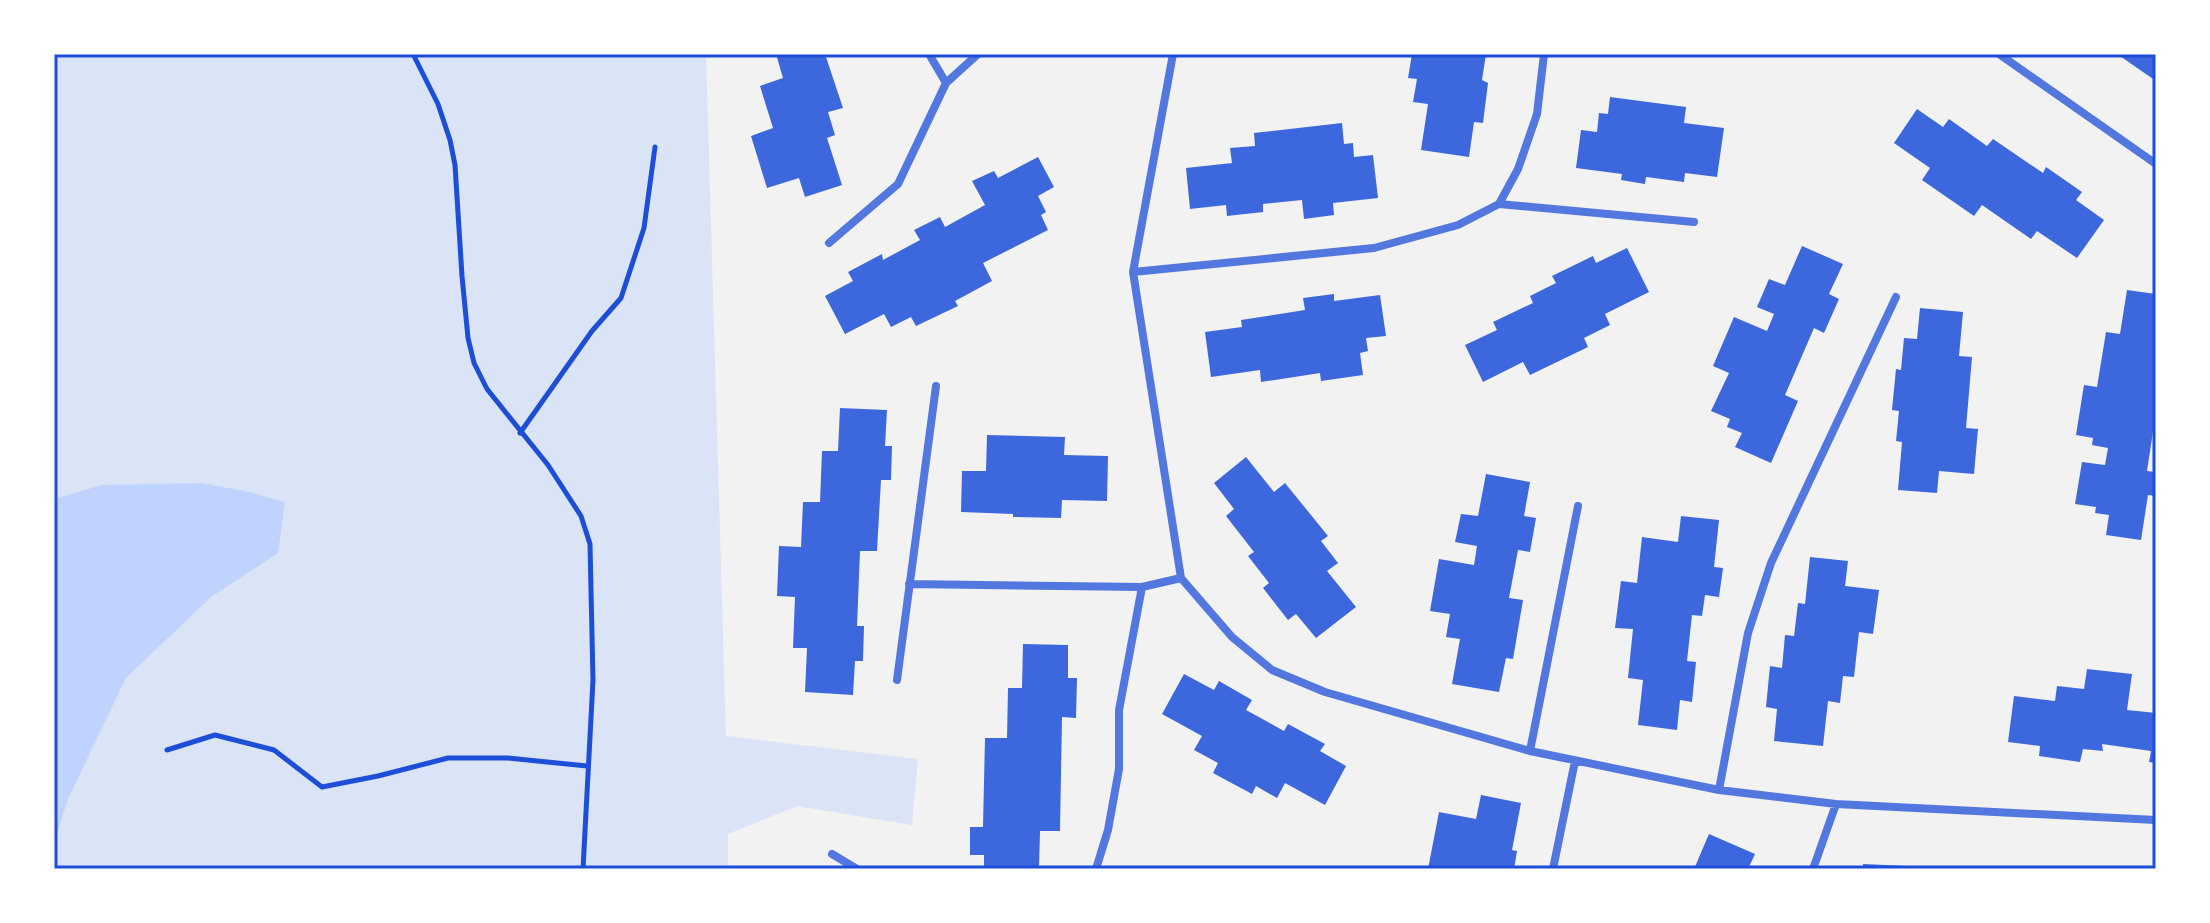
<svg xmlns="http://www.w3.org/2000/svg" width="2210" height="923" font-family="'Nunito Sans',sans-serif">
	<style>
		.green { fill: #dbe4f7 }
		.water { fill: #bfd3fe }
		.building { fill: #3d67dc }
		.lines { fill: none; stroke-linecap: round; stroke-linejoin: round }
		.path { stroke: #1d4ed8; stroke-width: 5 }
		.minor { stroke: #5277de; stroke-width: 8 }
		.neatline { fill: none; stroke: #1d4ed8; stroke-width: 3 }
	</style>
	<rect width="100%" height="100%" fill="#f2f2f2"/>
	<path class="green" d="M54,54H706L726,736L918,759L912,825L797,806L728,834V869H54Z"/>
	<path class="water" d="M201,483L245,491L285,502L278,553L211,597L126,678L68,799L54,843V499L102,485Z"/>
	<path class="building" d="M776,54H825L843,108L828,112L835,135L827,138L842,185L805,197L799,178L767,188L751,136L773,128L760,86L783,78Z
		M1412,54H1486L1482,80L1488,83L1483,123L1474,122L1469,157L1421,150L1428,104L1413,102L1417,79L1408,78Z
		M2117,54H2156V81Z
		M1610,97L1686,107L1684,123L1724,128L1717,177L1685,173L1684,182L1646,177L1645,184L1621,180L1622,174L1576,168L1581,130L1597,132L1599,113L1608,114Z
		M1917,109L1943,127L1949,119L1987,146L1993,139L2043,173L2046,167L2082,192L2076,200L2104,220L2077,258L2037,231L2031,239L1982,205L1974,216L1922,180L1930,168L1894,143Z
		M1342,123L1344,144L1353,143L1354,157L1373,155L1378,198L1333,203L1334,215L1304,219L1302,200L1263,204V212L1227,216L1226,205L1190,209L1186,168L1232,163L1230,148L1255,146L1254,133Z
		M1038,157L1054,187L1038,196L1046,212L1041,215L1048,230L983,263L992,281L955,301L958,306L916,326L911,317L891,327L884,314L845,334L825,296L853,281L848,272L882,254L883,260L920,240L914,230L940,217L945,227L985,205L972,181L994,171L998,178Z
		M1802,246L1843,264L1829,294L1839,299L1824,333L1814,328L1785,395L1798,401L1771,463L1735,447L1742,433L1727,427L1730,419L1711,411L1729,373L1713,366L1734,317L1767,331L1774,314L1757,307L1769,279L1785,285Z
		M1627,248L1649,292L1605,314L1610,325L1584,338L1588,347L1530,375L1523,362L1483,382L1465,345L1497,330L1493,322L1533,303L1530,296L1556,283L1552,276L1593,256L1596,263Z
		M2127,290L2156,294V425H2154L2147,471L2156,472V496L2148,495L2141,540L2106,535L2109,515L2095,513L2096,507L2075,504L2082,462L2105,465L2108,448L2092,445L2093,438L2076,435L2084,385L2097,387L2106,332L2120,334Z
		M1334,294V301L1380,295L1386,336L1366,338L1368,351L1360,353L1363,375L1321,381L1320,373L1261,382L1260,370L1211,377L1205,332L1242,327L1241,320L1305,310L1303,298Z
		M1920,308L1963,312L1959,356L1972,357L1966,428L1978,429L1974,474L1939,471L1937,493L1898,490L1902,442L1896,441L1899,411L1892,410L1896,369L1901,370L1904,338L1917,339Z
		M840,408L887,410L885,446H892L891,480H881L877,551H860L857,626H864L863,661H855L853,695L805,692L807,648H793L795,597L777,596L779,546L801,547L803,502H820L822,451H838Z
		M987,435L1065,437L1064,455L1108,456L1107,501L1062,500L1061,518L1013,517V514L961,512L962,471H986Z
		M1246,457L1274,492L1285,483L1328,536L1321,541L1338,563L1327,571L1356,607L1316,638L1296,614L1288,620L1263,588L1269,583L1248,556L1254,552L1226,516L1234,509L1214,483Z
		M1486,474L1530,482L1524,516L1536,518L1530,552L1518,550L1509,598L1523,600L1513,659L1506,658L1499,692L1452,684L1460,639L1446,637L1450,614L1430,611L1439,559L1474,565L1477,546L1455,542L1461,514L1478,516Z
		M1681,516L1719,520L1714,567L1723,568L1719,597L1705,595L1702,616L1692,615L1687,661L1696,662L1692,702L1680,700L1677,730L1638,725L1643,680L1628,678L1633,629L1615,628L1621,581L1637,583L1642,537L1678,542Z
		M1810,557L1848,561L1845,586L1879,590L1873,634L1859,632L1854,677L1843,676L1840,703L1828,701L1823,746L1774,741L1777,709L1766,707L1770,666L1782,668L1785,635L1794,636L1798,603L1805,604Z
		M1023,644L1068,645V678H1077L1076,718L1062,717L1060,831H1040L1039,869H984V855H970V827H983L985,738H1007L1008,688H1022Z
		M2087,669L2132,674L2127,710L2156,713V763L2149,762L2151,751L2102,744L2103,751L2083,749L2080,762L2039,756L2040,746L2008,742L2014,696L2055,701L2057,686L2084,689Z
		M1184,674L1214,690L1219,681L1252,700L1246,710L1284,731L1288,724L1325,744L1320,751L1346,766L1325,805L1285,783L1277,798L1256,786L1252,794L1213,773L1218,763L1194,750L1202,736L1162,714Z
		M1481,795L1521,803L1512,850L1517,851L1514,869H1428L1439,812L1476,819Z
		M1709,834L1755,854L1748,869H1694Z
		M1863,864L1908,866V869H1863Z"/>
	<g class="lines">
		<path class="path" d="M413,54L438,104L450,140L455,165L462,276L468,338L474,363L487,389L548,465L581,516L590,544L593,680L583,869
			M520,433L592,331L621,298L644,228L655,147
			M167,750L215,735L274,750L322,787L378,776L448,758H507L587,766"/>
		<path class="minor" d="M929,54L946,83
			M1173,54L1133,272L1181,578L1232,637L1272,670L1325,692L1530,751L1719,790L1836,804L2156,820
			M1999,54L2156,164
			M1499,204L1694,222
			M829,243L898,184L946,83L978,54
			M1133,272L1374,248L1458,225L1499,204L1518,169L1537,114L1544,54
			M909,584L1142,587L1181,578
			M897,680L936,386
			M1530,751L1578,506
			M1719,790L1748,633L1771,563L1896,297
			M832,854L857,869
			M1096,869L1108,830L1119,769V710L1142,587
			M1553,869L1575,761
			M1813,869L1836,804"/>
	</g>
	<rect width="2210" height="923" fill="none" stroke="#ffffff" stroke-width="112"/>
	<rect x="56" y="56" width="2098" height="811" class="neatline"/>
</svg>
